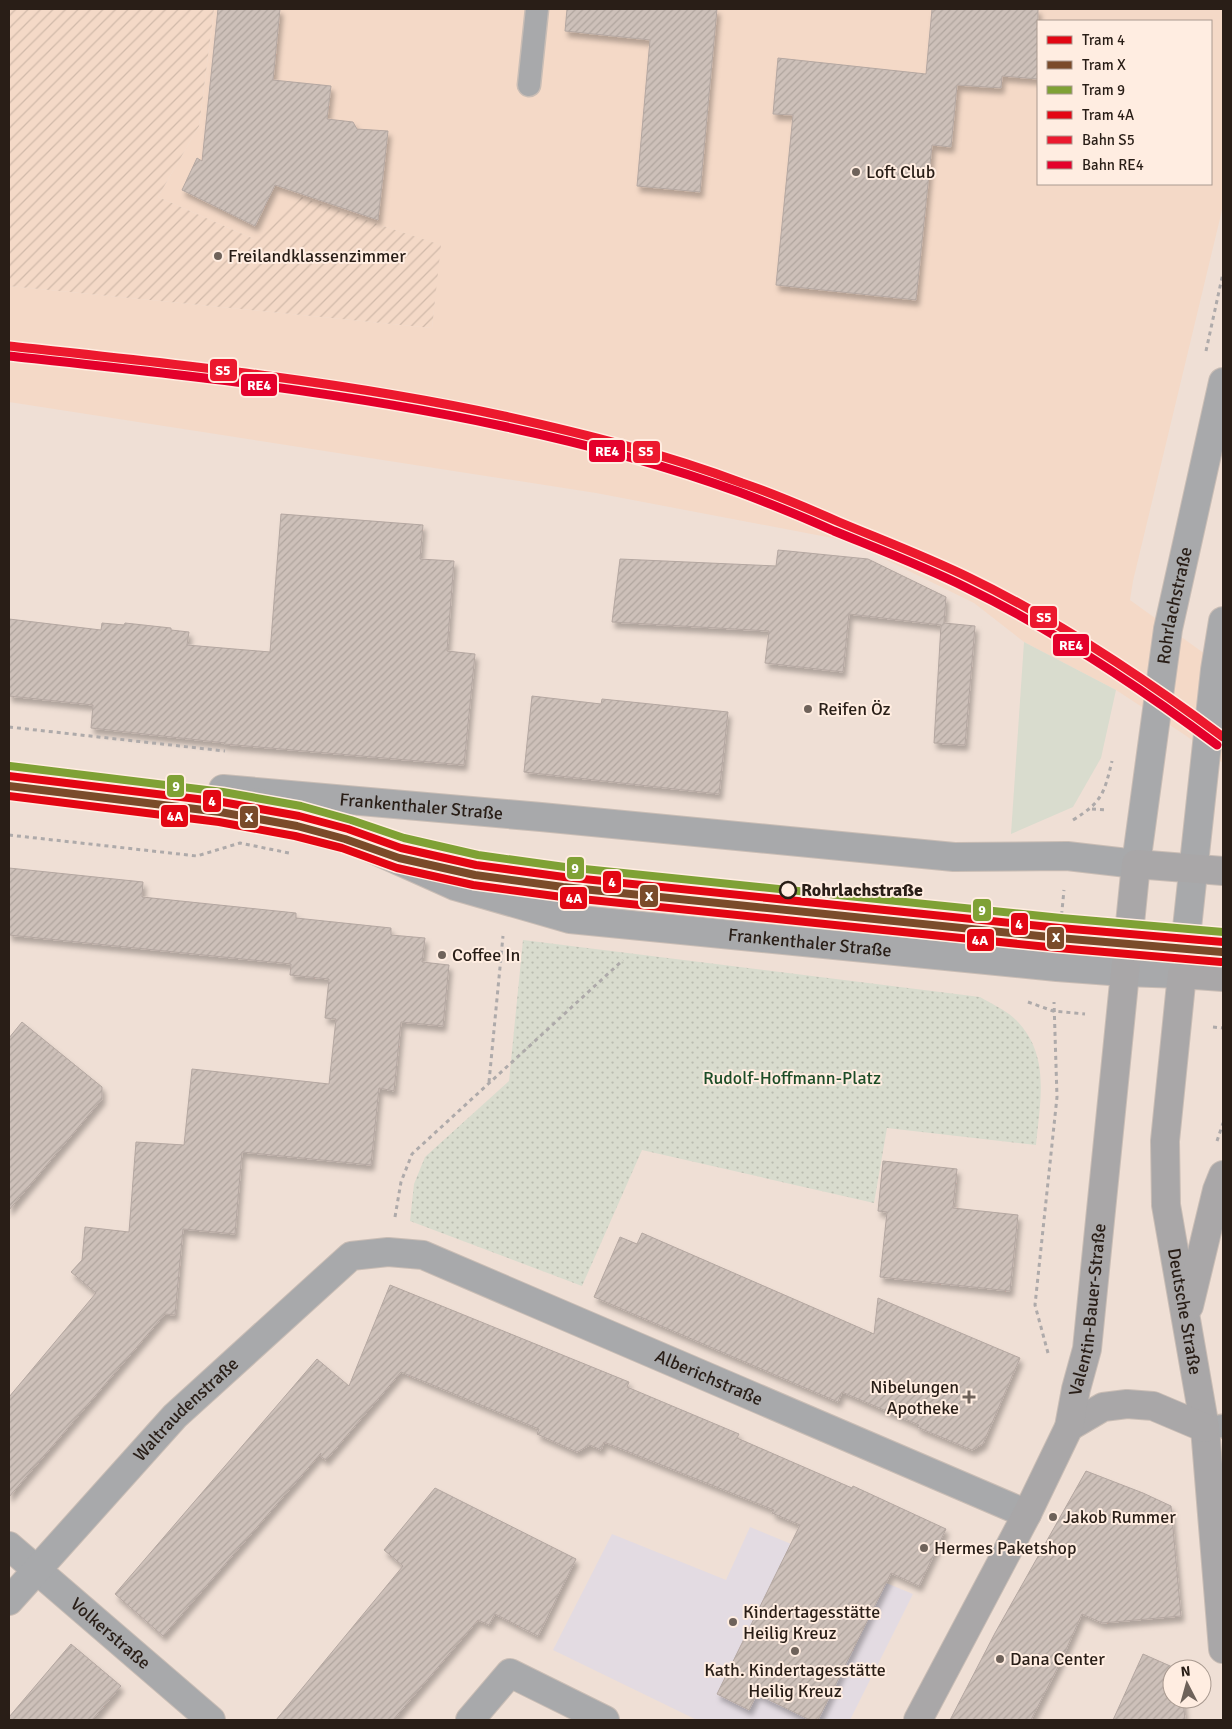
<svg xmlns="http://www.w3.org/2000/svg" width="1232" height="1729" font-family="Signika,sans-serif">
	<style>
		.built { fill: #f4d9c7; fill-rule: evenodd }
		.industrial { fill: url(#industrial-furrows) }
		.education { fill: #e3dbe2 }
		.grass { fill: #d9dcce }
		.park { fill: url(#park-dots) }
		.building { fill: url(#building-hatch); stroke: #b4a7a1; filter: url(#shadow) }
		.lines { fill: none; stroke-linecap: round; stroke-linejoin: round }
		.service-casing { stroke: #c9bdb5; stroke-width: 25 }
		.minor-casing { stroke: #c9bdb5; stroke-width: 30 }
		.tertiary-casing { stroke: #c9bdb5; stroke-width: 30 }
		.secondary-casing { stroke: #c9bdb5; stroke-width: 30 }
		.path { stroke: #aeaaaa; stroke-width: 3; stroke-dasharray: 4 4; stroke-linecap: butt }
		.service { stroke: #a8a9ab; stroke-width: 22 }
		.minor { stroke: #a8a9ab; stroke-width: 28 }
		.tertiary { stroke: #a8a9ab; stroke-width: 28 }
		.secondary { stroke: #a9a7a8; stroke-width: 28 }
		.rail-1-casing { stroke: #ffede1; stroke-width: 12 }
		.rail-2-casing { stroke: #ffede1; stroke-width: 12 }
		.rail-1 { stroke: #ec192e; stroke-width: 9 }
		.rail-2 { stroke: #e4002b; stroke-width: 9 }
		.tram-1-casing { stroke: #ffede1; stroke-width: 11 }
		.tram-2-casing { stroke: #ffede1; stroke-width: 11 }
		.tram-3-casing { stroke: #ffede1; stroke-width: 11 }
		.tram-4-casing { stroke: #ffede1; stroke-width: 11 }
		.tram-1 { stroke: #e30613; stroke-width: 8 }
		.tram-2 { stroke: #7a4b2a; stroke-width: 8 }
		.tram-3 { stroke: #7fa135; stroke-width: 8 }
		.tram-4 { stroke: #e30613; stroke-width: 8 }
		.poi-dot { fill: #6e625a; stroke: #ffede1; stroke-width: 2 }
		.stop-dot { fill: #ffede1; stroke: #291e17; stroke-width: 2.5 }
		.labels { text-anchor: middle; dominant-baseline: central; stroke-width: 4; stroke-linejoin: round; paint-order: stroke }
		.poi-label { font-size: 18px; fill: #291e17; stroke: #ffede1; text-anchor: start }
		.street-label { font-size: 18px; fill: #291e17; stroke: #ffede1 }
		.stop-label { font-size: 18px; font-weight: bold; fill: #291e17; stroke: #ffede1; text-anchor: start }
		.park-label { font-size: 18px; fill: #1c4c26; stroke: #ffede1 }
		.line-badge { stroke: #ffede1; stroke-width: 2 }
		.badge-label { font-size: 14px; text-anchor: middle; font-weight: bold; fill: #fff }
	</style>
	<defs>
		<pattern id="industrial-furrows" width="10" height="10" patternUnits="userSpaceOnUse" patternTransform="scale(1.25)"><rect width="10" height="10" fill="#f4d9c7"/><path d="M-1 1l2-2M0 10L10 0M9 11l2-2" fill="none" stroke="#d1baaa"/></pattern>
		<pattern id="park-dots" width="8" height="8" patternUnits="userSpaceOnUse" patternTransform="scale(1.25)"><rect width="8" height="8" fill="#d9dcce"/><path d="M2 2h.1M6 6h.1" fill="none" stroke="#babcb0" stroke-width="1.8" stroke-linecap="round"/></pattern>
		<pattern id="building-hatch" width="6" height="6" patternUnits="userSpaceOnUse" patternTransform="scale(1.25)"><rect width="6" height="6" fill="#cdc0b9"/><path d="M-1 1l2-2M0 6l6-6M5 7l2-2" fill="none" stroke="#b0a59e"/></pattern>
		<filter id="shadow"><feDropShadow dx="3" dy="5.5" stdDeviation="2.5" flood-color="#0004"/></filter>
	</defs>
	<rect width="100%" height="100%" fill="#efdfd5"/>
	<path class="built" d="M214,9H1223V206L1133,581L1130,600L1223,667V763L1185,735L1116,690L1024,642L974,603L848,541L596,493L9,402V286L432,328L440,245L383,226L254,239L158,197L199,126ZM1038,21H1211V184H1038Z"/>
	<path class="industrial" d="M9,9H214L199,126L158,197L254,239L296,195L383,226L441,245L432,328L9,286Z"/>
	<path class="education" d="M750,1527L913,1594L850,1720H697L553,1650L612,1534L726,1580Z"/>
	<path class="grass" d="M1024,642L1116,690L1101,758L1073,807L1011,834Z"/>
	<path class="park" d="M523,940L980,997C992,1004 1006,1010 1016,1020C1051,1055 1040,1101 1036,1145L887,1128L874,1203L642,1150L582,1286L410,1221L414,1184L425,1157L509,1081Z"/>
	<path class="building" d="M218,9H280L273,80L331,86L327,119L353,122L357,129L388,131L378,220L275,185L255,226L182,190L197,158L202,161Z
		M567,9H717L700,192L637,186L650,40L565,31Z
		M932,9H1038V79L1002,76L1001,88L957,85L951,147L932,145L916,300L776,285L793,115L773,114L778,58L926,74Z
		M281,514L423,525L420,559L454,561L447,651L475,654L464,765L224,744L225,743L91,728L93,705L9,696V619L101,630L102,623L124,625L125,623L171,628V630L189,632L187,645L270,652Z
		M778,550L868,559L946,597L944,623L975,626L965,745L934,743L941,625L849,614L843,672L765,663L769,631L612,622L620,559L776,566Z
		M532,696L601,704L602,699L728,712L719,794L524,772Z
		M9,868L143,882L142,897L296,913V918L391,928V935L425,938L422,962L449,965L443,1026L401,1022L394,1091L379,1088L371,1165L242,1152L235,1234L183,1229L175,1315L165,1314L9,1497V1397L96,1293L71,1272L82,1260L85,1227L129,1232L136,1142L184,1145L192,1069L329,1084L336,1019L325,1018L329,979L290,975L291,964L9,935Z
		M22,1022L102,1087V1099L9,1210V1038Z
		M883,1161L957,1169L953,1208L1018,1215L1010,1291L880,1277L887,1212L878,1211Z
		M642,1233L874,1334L878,1298L1020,1358L983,1444L972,1450L917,1427L919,1425L842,1392L838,1402L594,1297L620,1237L637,1244Z
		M390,1285L629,1382L627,1387L739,1434L737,1438L852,1488L853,1486L946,1529L919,1586L891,1573L818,1720H810L757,1694L749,1710L717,1694L800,1525L772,1513L774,1510L604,1442L601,1450L590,1445L577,1452L537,1434L539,1429L401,1372L326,1460L320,1456L321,1453L163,1636L115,1594L317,1359L349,1386Z
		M1086,1471L1143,1493L1171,1506L1181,1616L1102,1623L1082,1614L1061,1661L1031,1720H950L995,1633Z
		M435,1488L576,1559L538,1636L495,1614L489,1625L478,1620L393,1720H276L403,1566L384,1550Z
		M71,1644L121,1686L92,1720H9V1717Z
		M1143,1654L1177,1669H1172V1699H1183L1185,1720H1113Z"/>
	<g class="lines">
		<defs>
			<path id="service" d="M529,85L537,9
				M1205,1428L1223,1426"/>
			<g id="minor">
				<path id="s1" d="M9,1546L211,1720"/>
				<path id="s2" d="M9,1601L175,1416L351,1256L388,1252L423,1255L1027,1514"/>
				<path d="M470,1720L510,1673L605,1720"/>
			</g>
			<g id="tertiary">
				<path id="s3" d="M223,789L541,817L954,857L1067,856L1136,864L1168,629L1223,382"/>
				<path id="s4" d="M258,802L299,816L455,886L570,919L1057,967L1124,972L1182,974L1215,670L1223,621"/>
			</g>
			<g id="secondary">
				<path id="s5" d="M1223,977L1182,974L1165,1141L1166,1205L1205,1428L1223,1649"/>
				<path d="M1189,1306L1217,1190L1223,1175"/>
				<path d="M1069,1427L1103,1407L1127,1404L1153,1406L1205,1428"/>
				<path id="s6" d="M918,1720L1027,1514L1069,1427L1076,1389L1087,1349L1136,864L1223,871"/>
			</g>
		</defs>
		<use href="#service" class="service-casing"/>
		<use href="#minor" class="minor-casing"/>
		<use href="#tertiary" class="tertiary-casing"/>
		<use href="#secondary" class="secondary-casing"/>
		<path class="path" d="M1206,351L1223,273
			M9,727L225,751
			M1092,809L1108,810
			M1073,820C1102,802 1104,794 1112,761
			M9,835L197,856L240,843L289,853
			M1060,931L1064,890
			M1028,1002L1053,1011L1085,1014
			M1213,1027L1223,1028
			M489,1082L503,936
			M1217,1141L1223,1123
			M395,1217L401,1182L412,1154L623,960
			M1048,1353L1035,1305L1057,1097L1054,1002"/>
		<use href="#service" class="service"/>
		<use href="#minor" class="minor"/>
		<use href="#tertiary" class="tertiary"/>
		<use href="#secondary" class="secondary"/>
		<defs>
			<path id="rail-1" d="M9,346C175,364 341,381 504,416C585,434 665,454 742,483C775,494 807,508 839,522C882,540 927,557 970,578C1059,621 1144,678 1223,737"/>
			<path id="rail-2" d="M9,356C174,374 339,391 502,426C582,443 662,464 739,492C771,504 803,517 834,531C878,549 923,566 965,587C1054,630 1138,686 1217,745"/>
		</defs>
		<use href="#rail-1" class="rail-1-casing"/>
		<use href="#rail-2" class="rail-2-casing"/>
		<use href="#rail-1" class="rail-1"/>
		<use href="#rail-2" class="rail-2"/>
		<defs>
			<path id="tram-1" d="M9,776L222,802L299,816L348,829L401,848L476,865L564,877L1060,928L1223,942"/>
			<path id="tram-2" d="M9,786L220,812L297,826L345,839L399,858L475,875L563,887L1059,938L1222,952"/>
			<path id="tram-3" d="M10,766L223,792L301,806L351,820L404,838L478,855L565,867L1061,918L1223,932"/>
			<path id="tram-4" d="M9,796L219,822L295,836L342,848L397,868L473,885L562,897L1058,948L1221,962"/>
		</defs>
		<use href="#tram-1" class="tram-1-casing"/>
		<use href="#tram-2" class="tram-2-casing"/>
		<use href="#tram-3" class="tram-3-casing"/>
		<use href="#tram-4" class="tram-4-casing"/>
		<use href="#tram-1" class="tram-1"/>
		<use href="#tram-2" class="tram-2"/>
		<use href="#tram-3" class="tram-3"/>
		<use href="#tram-4" class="tram-4"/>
	</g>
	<g class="poi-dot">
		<circle cx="856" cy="172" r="5"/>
		<circle cx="218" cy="256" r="5"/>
		<circle cx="808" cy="709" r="5"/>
		<circle cx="442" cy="955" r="5"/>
		<path d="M966.5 1389.5h5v5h5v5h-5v5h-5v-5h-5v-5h5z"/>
		<circle cx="1053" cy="1517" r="5"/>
		<circle cx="924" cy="1548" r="5"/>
		<circle cx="733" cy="1622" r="5"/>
		<circle cx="795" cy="1651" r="5"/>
		<circle cx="1000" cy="1659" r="5"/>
	</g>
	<circle class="stop-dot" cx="788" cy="890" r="8"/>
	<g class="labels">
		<g class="poi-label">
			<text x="866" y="172">Loft Club</text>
			<text x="228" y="256">Freilandklassenzimmer</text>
			<text x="818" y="709">Reifen Öz</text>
			<text x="452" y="955">Coffee In</text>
			<text x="959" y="1387" text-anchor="end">Nibelungen<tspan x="959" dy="21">Apotheke</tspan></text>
			<text x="1063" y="1517">Jakob Rummer</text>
			<text x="934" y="1548">Hermes Paketshop</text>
			<text x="743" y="1612">Kindertagesstätte<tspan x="743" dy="21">Heilig Kreuz</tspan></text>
			<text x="1010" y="1659">Dana Center</text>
			<text x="795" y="1670" text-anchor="middle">Kath. Kindertagesstätte<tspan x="795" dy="21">Heilig Kreuz</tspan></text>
		</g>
		<g class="street-label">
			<text stroke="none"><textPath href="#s3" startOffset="1178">Rohrlachstraße</textPath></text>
			<text stroke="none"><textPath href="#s3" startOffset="199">Frankenthaler Straße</textPath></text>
			<text stroke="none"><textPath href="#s4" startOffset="575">Frankenthaler Straße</textPath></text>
			<text stroke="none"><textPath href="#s6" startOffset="449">Valentin-Bauer-Straße</textPath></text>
			<text stroke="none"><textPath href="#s5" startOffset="381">Deutsche Straße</textPath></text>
			<text stroke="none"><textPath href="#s2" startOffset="870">Alberichstraße</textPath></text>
			<text stroke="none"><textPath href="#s2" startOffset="261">Waltraudenstraße</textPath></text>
			<text stroke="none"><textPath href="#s1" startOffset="134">Volkerstraße</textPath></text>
		</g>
		<g class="stop-label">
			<text x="801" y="890">Rohrlachstraße</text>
		</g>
		<g class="park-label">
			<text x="792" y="1078">Rudolf-Hoffmann-Platz</text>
		</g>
	</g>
	<g class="line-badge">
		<rect x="209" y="358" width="29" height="24" rx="5" fill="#ec192e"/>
		<rect x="240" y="373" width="38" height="24" rx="5" fill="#e4002b"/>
		<rect x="588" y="439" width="38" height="24" rx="5" fill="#e4002b"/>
		<rect x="632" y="440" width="29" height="24" rx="5" fill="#ec192e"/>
		<rect x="1029" y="605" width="29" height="24" rx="5" fill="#ec192e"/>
		<rect x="1052" y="633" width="38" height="24" rx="5" fill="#e4002b"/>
		<rect x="166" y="774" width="19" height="24" rx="5" fill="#7fa135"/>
		<rect x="202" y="789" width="20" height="24" rx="5" fill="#e30613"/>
		<rect x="160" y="804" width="29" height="24" rx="5" fill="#e30613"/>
		<rect x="239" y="805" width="20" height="24" rx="5" fill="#7a4b2a"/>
		<rect x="566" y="856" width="19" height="24" rx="5" fill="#7fa135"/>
		<rect x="602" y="870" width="20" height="24" rx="5" fill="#e30613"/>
		<rect x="639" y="884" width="20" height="24" rx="5" fill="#7a4b2a"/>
		<rect x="559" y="886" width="29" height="24" rx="5" fill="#e30613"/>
		<rect x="972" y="898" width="20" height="24" rx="5" fill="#7fa135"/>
		<rect x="1010" y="912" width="19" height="24" rx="5" fill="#e30613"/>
		<rect x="1046" y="926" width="19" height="24" rx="5" fill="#7a4b2a"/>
		<rect x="966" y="928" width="29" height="24" rx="5" fill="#e30613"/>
	</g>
	<g class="badge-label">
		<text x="223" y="375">S5</text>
		<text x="259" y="390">RE4</text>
		<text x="607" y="456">RE4</text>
		<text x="646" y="456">S5</text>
		<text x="1044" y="622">S5</text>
		<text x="1071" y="650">RE4</text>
		<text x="176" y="791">9</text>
		<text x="212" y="806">4</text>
		<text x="175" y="821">4A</text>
		<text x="249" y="822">X</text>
		<text x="575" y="873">9</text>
		<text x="612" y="887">4</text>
		<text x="649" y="901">X</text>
		<text x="574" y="903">4A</text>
		<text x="982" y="915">9</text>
		<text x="1019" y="929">4</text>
		<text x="1056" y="942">X</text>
		<text x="980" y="945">4A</text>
	</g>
	<rect width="1232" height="1729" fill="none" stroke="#291e17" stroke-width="20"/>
	<rect x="1037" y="20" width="175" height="165" fill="#ffede1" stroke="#a99a90"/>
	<rect x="1047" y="36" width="25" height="8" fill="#e30613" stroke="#a99a90"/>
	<text x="1082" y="45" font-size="15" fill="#291e17">Tram 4</text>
	<rect x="1047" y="61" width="25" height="8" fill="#7a4b2a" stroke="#a99a90"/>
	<text x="1082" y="70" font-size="15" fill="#291e17">Tram X</text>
	<rect x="1047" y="86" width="25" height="8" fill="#7fa135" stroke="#a99a90"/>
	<text x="1082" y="95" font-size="15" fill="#291e17">Tram 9</text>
	<rect x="1047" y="111" width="25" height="8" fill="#e30613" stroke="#a99a90"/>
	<text x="1082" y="120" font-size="15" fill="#291e17">Tram 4A</text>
	<rect x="1047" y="136" width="25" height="8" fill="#ec192e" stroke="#a99a90"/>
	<text x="1082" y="145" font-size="15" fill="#291e17">Bahn S5</text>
	<rect x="1047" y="161" width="25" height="8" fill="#e4002b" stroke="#a99a90"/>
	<text x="1082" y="170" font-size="15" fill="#291e17">Bahn RE4</text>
	<g transform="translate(1187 1684) rotate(354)"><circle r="24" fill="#ffede1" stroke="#a99a90"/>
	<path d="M0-4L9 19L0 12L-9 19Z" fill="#6e625a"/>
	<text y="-8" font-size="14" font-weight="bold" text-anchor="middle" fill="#291e17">N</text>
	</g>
</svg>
